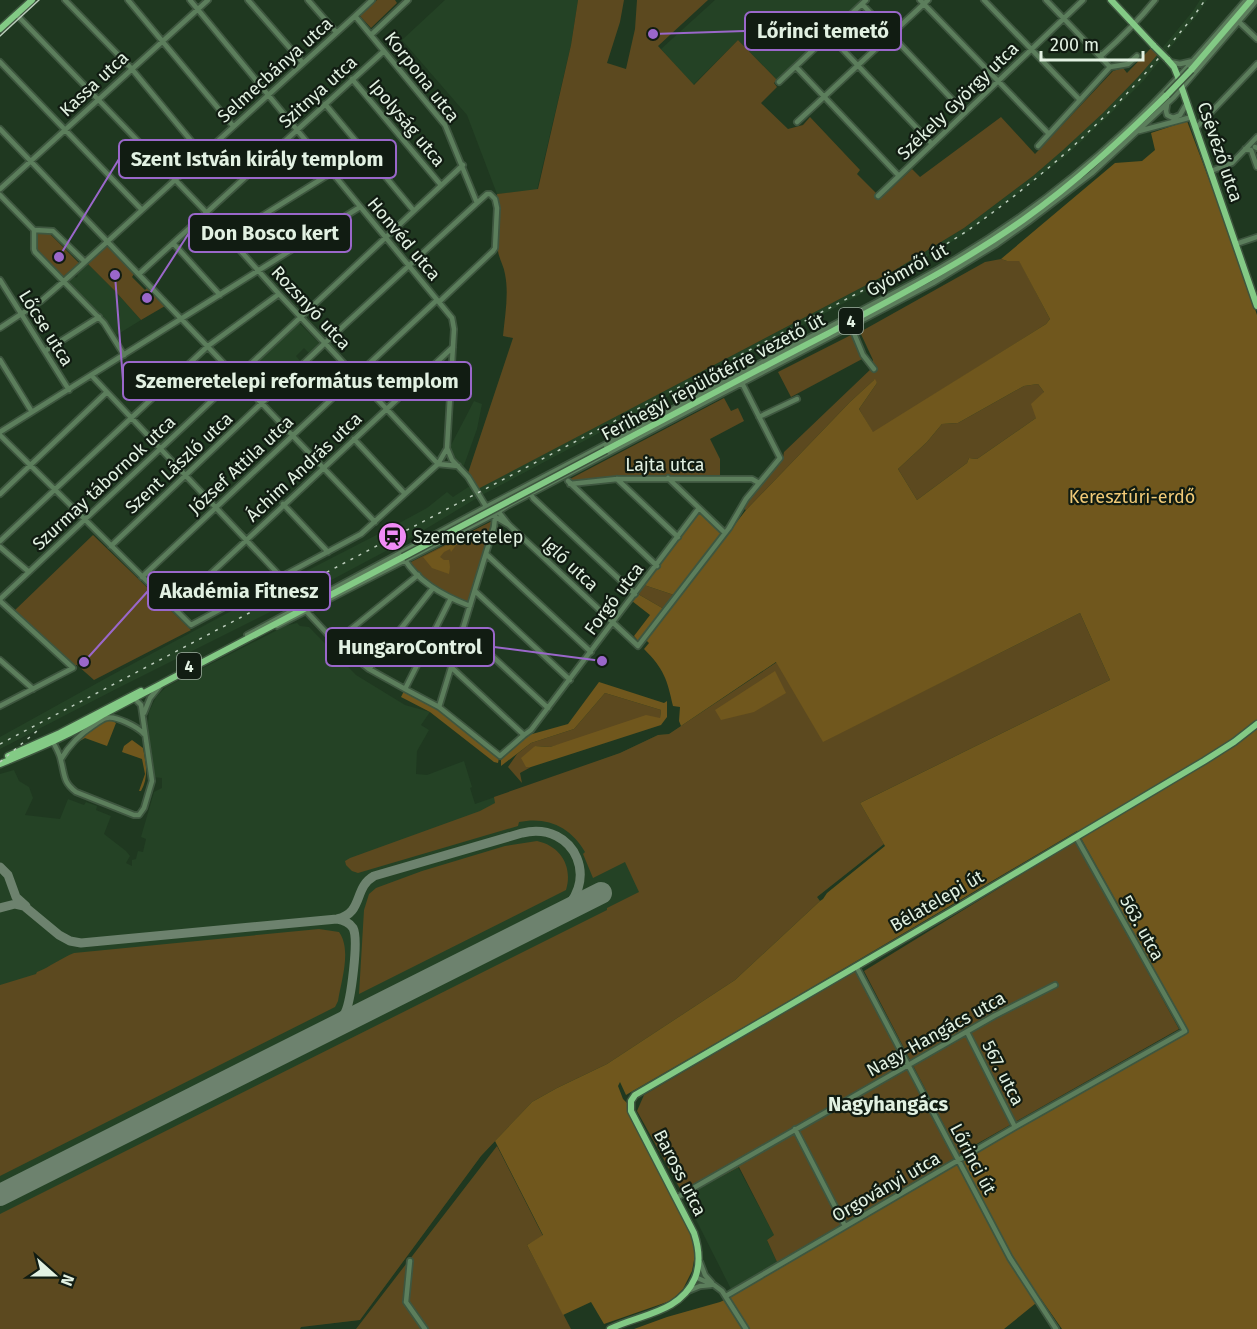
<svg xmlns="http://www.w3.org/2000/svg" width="1257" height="1329" font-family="'Fira Sans',sans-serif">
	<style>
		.built { fill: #244225 }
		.green { fill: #5c491f }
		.forest { fill: #70571d; fill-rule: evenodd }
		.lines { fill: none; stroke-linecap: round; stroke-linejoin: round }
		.taxiway { stroke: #6d826e; stroke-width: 9 }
		.runway { stroke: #6d826e; stroke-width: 22 }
		.minor-casing { stroke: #3e563f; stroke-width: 8 }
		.major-casing { stroke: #3e563f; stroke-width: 9 }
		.minor { stroke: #5c7e5c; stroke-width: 4.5 }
		.major { stroke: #83ca85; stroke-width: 6 }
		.tram { stroke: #bcb; stroke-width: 1.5 }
		.rail { stroke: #bcb; stroke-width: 1.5; stroke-dasharray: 3 6; stroke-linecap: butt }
		.major-bridge-casing { stroke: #3e563f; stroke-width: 9; stroke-linecap: butt }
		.major-bridge { stroke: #83ca85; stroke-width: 6 }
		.labels { text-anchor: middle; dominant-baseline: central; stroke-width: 4.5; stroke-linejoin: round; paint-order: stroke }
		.shield { fill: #111c12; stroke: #a3b1a4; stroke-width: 1.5 }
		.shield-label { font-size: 16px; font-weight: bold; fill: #e2f1e2 }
		.street-label { font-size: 18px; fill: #e2f1e2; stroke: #111c12 }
		.park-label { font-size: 18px; fill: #f1ca77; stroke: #111c12 }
		.poi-label { font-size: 18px; fill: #e2f1e2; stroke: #111c12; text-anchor: start }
		.neighbourhood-label { font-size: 20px; font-weight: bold; fill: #e2f1e2; stroke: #111c12 }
		.leader { fill: none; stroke: #9a67ca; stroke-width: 2 }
		.callout-dot { fill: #9a67ca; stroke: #111c12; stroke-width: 2 }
		.callout { fill: #111c12; stroke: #9a67ca; stroke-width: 2 }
		.callout-label { font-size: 20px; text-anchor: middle; font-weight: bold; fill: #e2f1e2 }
	</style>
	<rect width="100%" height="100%" fill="#1f3820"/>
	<path class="built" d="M445,0H578L571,45L537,190L497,194L467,115L402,40Z
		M715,0H861L777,80L738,40L693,85L661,49Z
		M1200,0H1207L1197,15L1144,80L1107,117L1067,155L966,233L897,275L482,495L414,536L292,601L118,688L0,749V737L110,676L287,581L390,528L427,508L447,492L453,497L473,484L477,489L895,270L964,228L1033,176L1103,113L1139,76L1193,11Z
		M88,264L116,292L141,320L115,336L101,315L67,282L74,276L76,278L78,276L77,274Z
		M299,323L320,344L310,354L304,348L296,356L301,362L264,397L244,376Z
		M474,401L482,404L477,429L463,468L451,455L449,449Z
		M297,623L300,626L309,627L356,675L405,705L430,712L421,725L429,730L417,751L416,774L427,775L464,761L472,787L470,788L475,804L576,769L620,753L658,735L669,734L777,662L884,844L817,897L820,901L532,1102L481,1156L360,1320L301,1327L300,1329H0V774L14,770L19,781L29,787L33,798L25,815L60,819L68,799L84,805L86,802L97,806L96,810L111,816L104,834L126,851L130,856L126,863L132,866V860L136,859L138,851L143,852L146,839L141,837L154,792L162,788V778L153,777L148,723L149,712L156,697L166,687L285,626Z
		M738,1167L774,1235L767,1240L777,1262L731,1289L684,1196Z"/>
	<path class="green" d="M377,0H395L397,3L371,28L360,16Z
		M578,0H624L620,22L607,63L626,69L635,29L637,0H708L658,46L694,85L738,40L777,80L774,83L777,87L761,103L788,129L803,125L810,117L860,170L857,174L881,198L912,169L920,177L1001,117L1035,154L1113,71L1123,68L1127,73L1151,48L1158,54L1139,76L1103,113L1063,150L1033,176L964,228L895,270L476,490L467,476L513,338L503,336C505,315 509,294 505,274C504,266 499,259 498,251C495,233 499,213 497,194L538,189L571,45Z
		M37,233L50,234L79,263L63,277L36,248Z
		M106,247H108L134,274L132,277L145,290L147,288L165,306L141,320L116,292L88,264Z
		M1001,259L1007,261L1019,260L1050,319L1046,324L873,433L859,409L877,383L874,380L850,402L746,510L742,508L783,458L784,452L873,367V360L860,332L985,262Z
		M853,334L864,358L791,397L778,372Z
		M1038,384L1044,392L1036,418L977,459L969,458L967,463L917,500L898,469L927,442L942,424L958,423L1024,386Z
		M724,398L731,411L738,408L744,421L710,439L720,459V477H624L571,481L568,480Z
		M492,521H494L469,604C446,594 426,582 409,563Z
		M93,535L191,630L94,680L77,665H74L14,611Z
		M644,585L674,595L664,609L638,594Z
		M1080,613L1110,680L860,803L884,844L817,897L820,901L735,980L607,1064L557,1088L532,1102L481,1156L360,1320L301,1327L300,1329H0V1214L607,910V908L639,892L625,862L593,878L583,854L585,852C571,827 547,816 519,822L518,826L358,873L352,871L346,865L345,861L350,858L480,811L495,803L494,797L620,753L658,735L669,734L777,662L823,741Z
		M605,693L661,710L660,718L550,747L535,746L526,767H531L520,773L522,783L508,767L517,754L531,743L574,729Z
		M537,841C561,846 573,867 566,890L359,994L364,910L369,894L376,888L422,871L505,846Z
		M1076,841L1179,1029L959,1154L864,971Z
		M319,929L339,932C352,950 341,981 338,1001L335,1007L0,1176V985L36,974L37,972C50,967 61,958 74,953Z
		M856,971L954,1159L777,1262L767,1240L774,1235L739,1167L684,1196L637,1111L644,1095Z
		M497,1146L543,1236L527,1245L571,1329H356Z"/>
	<path class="forest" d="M1187,121L1234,246L1257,315V1329H1062L1041,1299L1004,1329H634L667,1317L720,1302L731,1297L953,1166L1189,1032L1077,831L758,1019L631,1092L626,1095L620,1082L618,1086L623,1099L628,1104V1111L693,1237L695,1255L692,1271L683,1289L677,1295L670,1301L604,1324L591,1302L563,1315L527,1245L543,1235L495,1141L532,1102L557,1088L607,1064L735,980L820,901L823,899L827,893L885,846L860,803L1110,680L1080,613L823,742L776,662L681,726L679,721L680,707L673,706C667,679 664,669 644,649L649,643L646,640L746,510L850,402L875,379L877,383L859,409L873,432L1046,324L1050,319L1019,261H1007L1001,259L1115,163L1142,161L1155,150L1151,133ZM1038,384L1044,392L1031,404L1036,418L977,459L969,458L967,463L917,500L898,469L927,442L942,424L958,423L1024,386Z
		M699,511L722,533L674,595L644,585Z
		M455,541L457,544L451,552L450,549L444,552L440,557L444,560H449L450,567L449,574L432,568L423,557Z
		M638,594L664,609L639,642L634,636L650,615L632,601Z
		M775,671L786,693L754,712L721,720L715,710Z
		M599,682L664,703L667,701V717L661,725L531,767H526L521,758L535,746L550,747L646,715L660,718L661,710L605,693L574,729L531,743L501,766V760L503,757L525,736L568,724Z
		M404,691L439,708L499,758L498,763L494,762L430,712L401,697Z
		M110,719L116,723L107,746L85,738L78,742L77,741L102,721Z
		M132,740L143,748C146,763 149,777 141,791H139L145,774L142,759L122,752L124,746Z"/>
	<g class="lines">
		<path class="taxiway" d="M0,867L8,875L16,897L26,906
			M0,908L15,904L24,906L59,935L70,941L81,943L337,919C364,913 353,888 374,876L522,833C576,820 603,885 556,916
			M324,1032C333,1027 340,1021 345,1013C351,1001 359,939 353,928C349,922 344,920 337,919"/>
		<path class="runway" d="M0,1195L601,893"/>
		<defs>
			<path id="minor" d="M65,0L131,68L202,154
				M128,0L233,126
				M190,0L452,318L454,329L447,448L452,460L468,477L487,508
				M248,0L303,63
				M308,0L336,32
				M372,0L355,16L445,125L477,203
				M920,0L1049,134
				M984,0L1080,100
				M1046,0L1110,67
				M862,4L965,113
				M16,14L206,212L279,294L438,464
				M1239,22L1257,39
				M371,35L408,0
				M829,35L932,144
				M1098,54L1102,55C1121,38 1139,20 1155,0
				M0,62L142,210
				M1170,62L1180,64L1193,61
				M796,67L899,176
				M1110,67L1128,64L1137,56
				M352,79L441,185
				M779,82L866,0
				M325,104L414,211
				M1167,105L1166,111L1167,115L1173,118L1180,115L1187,103
				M797,122L928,0
				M1196,128L1257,64
				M0,129L375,522
				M1139,131L1192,117
				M1038,146L1110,67
				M1255,147L1257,148
				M1245,149L1251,150L1257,167
				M1211,171L1232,163L1257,137
				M0,189L208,0
				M0,195L34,230
				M878,196L1083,0
				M34,230V249L35,252L104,323L124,355
				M34,230L53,231L85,262
				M228,237L331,173
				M173,243L220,295
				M1236,244L1257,237
				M139,274L384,51
				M0,280L69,390
				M851,326L863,355L874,369
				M0,328L41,301L63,282L355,16
				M45,351L99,317
				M0,360L32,412
				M92,376L281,577
				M759,417L797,399
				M0,432L360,207
				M0,435L191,625L361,534L438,464L446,450
				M354,439L405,494
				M438,464L458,466
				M668,478L725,533
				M617,479L678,537
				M568,481L657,566
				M570,484L617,479H752L759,483
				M0,494L107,392
				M531,494L533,498L635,594
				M283,504L328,552
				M497,510L509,525L638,646L729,528L746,499L780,458L742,383
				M492,515L509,525
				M0,541L208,346L279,294
				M111,546L325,343L477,203L487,194H490L495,199L497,208L495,248L493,251L439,302
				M0,547L29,572
				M486,554L591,652
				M405,560C419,583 446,597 470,606
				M142,577L437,300
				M475,591L570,680
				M0,599L463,165
				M0,601L73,668L0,706
				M174,608L453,347
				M307,612L335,642L351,655L369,669L405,689L439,707L500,756L524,735L531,730L699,508
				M277,626L493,515L507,506L933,283L997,244L1028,222L1092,173L1174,97L1257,0
				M463,629L548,708
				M247,635L486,507L915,282C991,241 1062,190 1125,131C1169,90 1207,45 1246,0
				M335,642L418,575
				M0,660L33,689
				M451,667L524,735
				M369,669L433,588
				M405,689L451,598
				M439,707L494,527L495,517
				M144,713L150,698L159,687
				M54,739L53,742C56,748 60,754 61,761C65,776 63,782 76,792L134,815H139L144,808L152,781L141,705L133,697
				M61,759C70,744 80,734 94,725C97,723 102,719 106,718C115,715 138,727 144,734
				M856,966L1010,1258L1056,1329
				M967,1032L1015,1127
				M795,1129L845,1226
				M676,1198L994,1016L1055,985
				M410,1261L406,1302L425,1329
				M700,1262L705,1275L712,1283
				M695,1277L714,1285L722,1291L746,1329
				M688,1291L700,1286L711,1285
				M726,1296L1015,1127L1185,1031L1076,837"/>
			<path id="major" d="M1111,0L1154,46
				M0,29L32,0
				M1167,59L1174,67L1178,77L1257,306
				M1191,70L1251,0
				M606,450C680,411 753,372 827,334C894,298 961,264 1023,220C1075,183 1121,140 1167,95
				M8,756L60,733L141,691
				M0,764C36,749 71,735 104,714L403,557
				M610,1329C640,1314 680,1313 695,1278C701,1263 699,1248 694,1233L631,1111V1101L635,1095L955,909L1204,761L1234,742L1257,724"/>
		</defs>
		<use href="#minor" class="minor-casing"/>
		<use href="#major" class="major-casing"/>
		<use href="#minor" class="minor"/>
		<use href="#major" class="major"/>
		<path class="tram" d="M0,36L39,0"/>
		<path class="rail" d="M0,744L896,273C920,259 944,246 967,231C1041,179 1110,117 1168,47C1181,31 1194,17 1205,0
			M0,762L37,731"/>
		<defs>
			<path id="major-bridge" d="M1154,46L1167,59
				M1167,95L1191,70
				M403,557L606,450"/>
		</defs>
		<use href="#major-bridge" class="major-bridge-casing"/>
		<use href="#major-bridge" class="major-bridge"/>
	</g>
	<defs>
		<symbol id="station-disc" viewBox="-11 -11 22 22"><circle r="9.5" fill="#f08bf6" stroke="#111c12"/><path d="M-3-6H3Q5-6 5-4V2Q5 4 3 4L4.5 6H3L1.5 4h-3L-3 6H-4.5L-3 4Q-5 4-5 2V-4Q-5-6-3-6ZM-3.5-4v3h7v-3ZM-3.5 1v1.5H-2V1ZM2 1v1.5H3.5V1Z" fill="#111"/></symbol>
	</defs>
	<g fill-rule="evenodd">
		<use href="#station-disc" x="376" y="520" width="33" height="33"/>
	</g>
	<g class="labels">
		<g class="shield">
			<rect x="839" y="308" width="24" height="26" rx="4.5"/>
			<rect x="177" y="653" width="24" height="26" rx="4.5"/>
		</g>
		<g class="shield-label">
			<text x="851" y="321">4</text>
			<text x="189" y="666">4</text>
		</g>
		<g class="street-label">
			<text transform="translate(275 70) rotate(-42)">Selmecbánya utca</text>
			<text transform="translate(422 77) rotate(52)">Korpona utca</text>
			<text transform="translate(94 84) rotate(-43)">Kassa utca</text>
			<text transform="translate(318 92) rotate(-42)">Szitnya utca</text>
			<text transform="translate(958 101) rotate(-44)">Székely György utca</text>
			<text transform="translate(407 123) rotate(50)">Ipolyság utca</text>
			<text transform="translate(1220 152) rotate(71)">Csévéző utca</text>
			<text transform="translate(404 239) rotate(50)">Honvéd utca</text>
			<text transform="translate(907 270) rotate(-29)">Gyömrői út</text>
			<text transform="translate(311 308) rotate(47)">Rozsnyó utca</text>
			<text transform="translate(46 328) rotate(58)">Lőcse utca</text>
			<text transform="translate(713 377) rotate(-28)">Ferihegyi repülőtérre vezető út</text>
			<text transform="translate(179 463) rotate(-43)">Szent László utca</text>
			<text transform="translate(241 465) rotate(-43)">József Attila utca</text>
			<text x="665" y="465">Lajta utca</text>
			<text transform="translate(304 467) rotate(-43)">Áchim András utca</text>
			<text transform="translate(104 483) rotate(-43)">Szurmay tábornok utca</text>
			<text transform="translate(570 564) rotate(43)">Igló utca</text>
			<text transform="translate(614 599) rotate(-53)">Forgó utca</text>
			<text transform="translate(937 901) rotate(-30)">Bélatelepi út</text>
			<text transform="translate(1142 928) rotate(61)">563. utca</text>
			<text transform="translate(936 1034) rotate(-29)">Nagy-Hangács utca</text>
			<text transform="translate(1003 1073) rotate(63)">567. utca</text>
			<text transform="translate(973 1159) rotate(62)">Lőrinci út</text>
			<text transform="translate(680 1173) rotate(63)">Baross utca</text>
			<text transform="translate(886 1187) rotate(-30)">Orgoványi utca</text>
		</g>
		<g class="park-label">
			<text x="1132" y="497">Keresztúri-erdő</text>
		</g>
		<g class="poi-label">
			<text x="413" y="537">Szemeretelep</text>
		</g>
		<g class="neighbourhood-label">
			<text x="888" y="1104">Nagyhangács</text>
		</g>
	</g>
	<path class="leader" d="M653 34L745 31M59 257L119 159M147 298L189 233M115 275L123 381M84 662L148 591M602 661L494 647"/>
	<g class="callout-dot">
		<circle cx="653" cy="34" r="6"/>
		<circle cx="59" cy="257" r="6"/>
		<circle cx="147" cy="298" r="6"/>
		<circle cx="115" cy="275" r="6"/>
		<circle cx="84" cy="662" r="6"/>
		<circle cx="602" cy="661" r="6"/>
	</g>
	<g class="callout">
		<rect x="745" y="12" width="156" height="38" rx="6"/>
		<rect x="119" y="140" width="277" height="38" rx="6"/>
		<rect x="189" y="214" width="162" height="38" rx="6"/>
		<rect x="123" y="362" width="348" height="38" rx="6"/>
		<rect x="148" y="572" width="182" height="38" rx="6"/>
		<rect x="326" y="628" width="168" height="38" rx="6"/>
	</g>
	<g class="callout-label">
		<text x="823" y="38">Lőrinci temető</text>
		<text x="257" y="166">Szent István király templom</text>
		<text x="270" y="240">Don Bosco kert</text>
		<text x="297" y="388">Szemeretelepi református templom</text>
		<text x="239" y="598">Akadémia Fitnesz</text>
		<text x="410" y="654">HungaroControl</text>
	</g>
	<g transform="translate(54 1275) rotate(111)" stroke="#111c12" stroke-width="4.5" paint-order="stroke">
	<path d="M0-4.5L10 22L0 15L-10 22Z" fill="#e2f1e2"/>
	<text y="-9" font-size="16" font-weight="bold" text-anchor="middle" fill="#e2f1e2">N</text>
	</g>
	<path d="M1041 51v9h102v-9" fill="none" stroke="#e2f1e2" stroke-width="3"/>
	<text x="1050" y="51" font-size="18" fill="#e2f1e2" stroke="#111c12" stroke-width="4.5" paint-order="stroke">200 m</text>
</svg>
